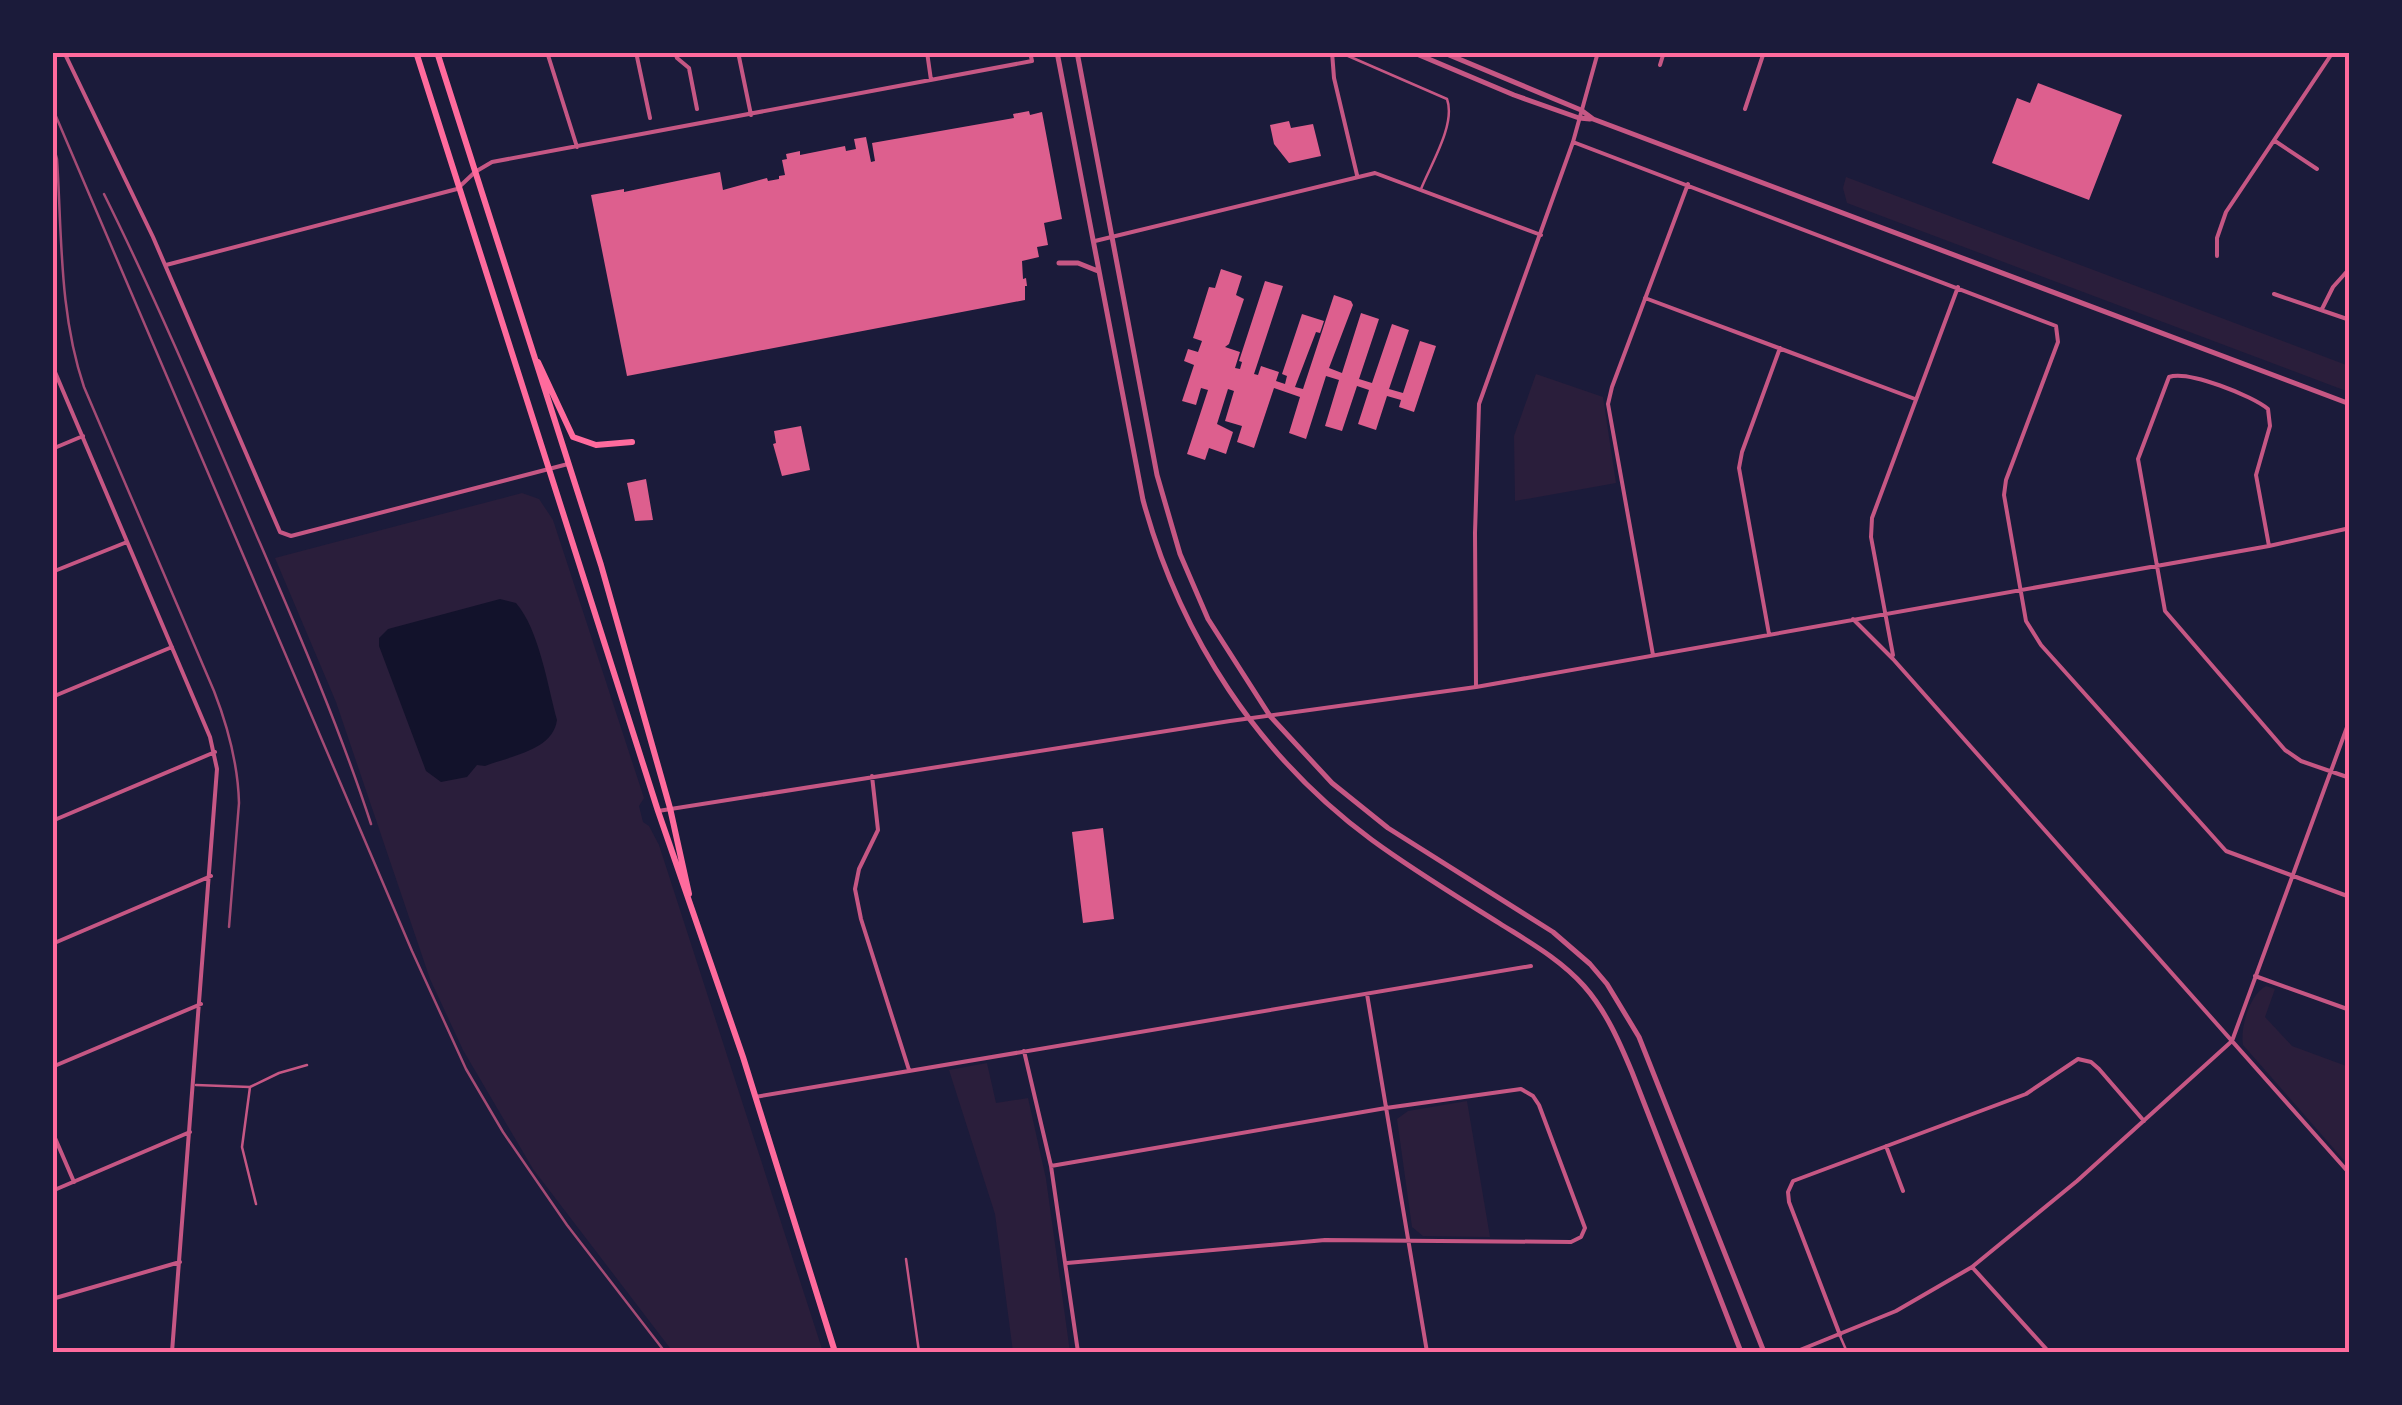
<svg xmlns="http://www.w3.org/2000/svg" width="2402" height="1405" font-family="'Nunito Sans',sans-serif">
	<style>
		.green { fill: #2a1e3b }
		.water { fill: #12122b }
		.building { fill: #dd5f8e }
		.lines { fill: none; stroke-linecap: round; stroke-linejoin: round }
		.service { stroke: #c65784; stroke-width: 2.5 }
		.minor { stroke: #c65784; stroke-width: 4 }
		.tertiary { stroke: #c65784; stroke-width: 5 }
		.secondary { stroke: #ff6b9d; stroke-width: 6 }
		.rail { stroke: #a44b75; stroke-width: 2.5 }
		.neatline { fill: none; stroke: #ff6b9d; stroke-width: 4 }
	</style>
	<rect width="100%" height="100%" fill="#1b1b3a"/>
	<path class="green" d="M1846,177L2349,366V392L1847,203L1843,188Z
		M1536,374L1603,397L1616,483L1515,501L1514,436Z
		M522,493L539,499L553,520L644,798L639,806L643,822L649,826L659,845L823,1352H673L533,1169L463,1050L430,979L336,702L275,558Z
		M2266,986L2275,989L2265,1017L2292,1046L2349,1067V1166L2243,1045C2240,1027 2250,994 2266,986Z
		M987,1063L996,1103L1028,1098L1046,1179L1070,1352H1013L995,1214L949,1070Z
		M1467,1101L1490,1237L1423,1236L1412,1227L1397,1119L1408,1111Z"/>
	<path class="water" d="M500,599L516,603C539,629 548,687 557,720C553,751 509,756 485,766L477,765L467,777L441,782L426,771L379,646V638L388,629Z"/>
	<path class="building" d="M2038,83L2122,115L2089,200L1992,163L2017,98L2030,103Z
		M1029,111L1030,115L1042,112L1062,219L1044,223L1048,245L1037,247L1039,257L1022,261L1023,279L1026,278L1027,286H1025V300L627,376L591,195L624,189V192L720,172L723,190L767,178L768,181L779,179V176L785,175L782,160L787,159L786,154L800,151V155L845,146L846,151L856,149L854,139L866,137L871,162L875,161L872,143L1014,118L1013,114Z
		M1289,121L1291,128L1313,124L1321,156L1289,163L1274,144L1270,125Z
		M1221,269L1242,276L1236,295L1244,299L1229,344L1225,347L1240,352L1235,368L1240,369L1242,362L1239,361L1265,281L1283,286L1254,374L1258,375L1261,366L1279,372L1276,381L1285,384L1287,376L1282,374L1302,314L1324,321L1320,333L1316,332L1295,387L1303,389L1334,295L1351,301L1353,305L1329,368L1342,373L1361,313L1379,319L1359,379L1372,383L1392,324L1409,330L1389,389L1403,393L1420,341L1436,346L1414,412L1399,407L1401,400L1387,396L1376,430L1358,424L1369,390L1357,386L1342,431L1325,426L1339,380L1326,376L1306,439L1289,433L1300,397L1274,388L1254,448L1237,442L1242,426L1225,421L1234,391L1228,389L1217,424L1233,432L1226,454L1209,448L1205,460L1187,454L1208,390L1201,388L1196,405L1182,401L1194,365L1184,361L1188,349L1198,352L1202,341L1193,338L1209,287L1215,288Z
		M801,426L810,470L782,476L773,444L776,443L774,431Z
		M646,479L653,520L635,521L627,483Z
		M1103,828L1114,919L1083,923L1072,832Z"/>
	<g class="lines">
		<path class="service" d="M1339,52L1447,99C1456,124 1431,164 1421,189
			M196,1085L250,1087L279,1073L307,1065
			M250,1087L242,1147L256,1204
			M906,1259L919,1352
			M1840,1336L1847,1352"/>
		<path class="minor" d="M64,52L153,237L280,532L291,536L568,464
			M547,52L577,147
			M636,52L650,118
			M675,52L677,58L689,68L697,109
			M738,52L751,115
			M927,52L931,80
			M1332,52L1334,78L1357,175
			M1095,53L1097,52
			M623,54L630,52
			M1660,65L1664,52
			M1745,109L1764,52
			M2275,141L2317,169
			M1573,142L2056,326L2058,342L2006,480L2004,495L2026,621L2041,645L2226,851L2350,897
			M1095,241L1375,173L1541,235
			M2217,256V238L2226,212L2333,52
			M166,265L457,189L475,172L492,162L1032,61L1030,52
			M2274,294L2350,320
			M1645,298L1915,399
			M2322,309L2333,287L2350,268
			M52,365L210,737L217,769L172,1352
			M52,449L83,436
			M2269,546L2256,475L2270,426L2268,409C2253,396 2188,370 2169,377L2138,459L2165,611L2285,750L2301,761L2350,778
			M52,572L127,542
			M1853,619L1893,659L2350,1174
			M1769,634L1739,468L1742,452L1780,348
			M1653,655L1608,404L1612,387L1688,184
			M1893,655L1871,537L1872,518L1958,287
			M1476,687L1475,533L1479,404L1573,142L1598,52
			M52,697L172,647
			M872,776L878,830L859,869L855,889L861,919L909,1070
			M658,811L1230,721L1476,687L2269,546L2350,528
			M52,821L215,752
			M52,944L211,876
			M2255,976L2350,1010
			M1367,994L1427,1352
			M1024,1051L1051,1166L1078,1352
			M52,1067L201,1004
			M755,1097L1531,966
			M52,1131L74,1182
			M1886,1146L1903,1191
			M1051,1166L1386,1108L1521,1089L1533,1096L1539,1105L1585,1228L1581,1237L1571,1242L1325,1240L1067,1263
			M52,1191L190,1132
			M1972,1267L2049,1352
			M52,1299L180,1262
			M1840,1335L1789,1202L1788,1192L1793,1181L2026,1094L2078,1059L2091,1062L2099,1069L2144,1121
			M1795,1352L1896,1311L1972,1267L2077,1181L2232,1041L2350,719"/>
		<path class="tertiary" d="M1057,52L1143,500C1180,636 1258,756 1372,840C1413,870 1456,896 1499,923C1529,942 1560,959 1584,986C1606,1011 1619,1041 1632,1072L1741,1352
			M1077,52L1157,475L1180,554L1208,619L1270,716L1332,783L1388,828L1553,932L1590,964L1607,984L1639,1037L1764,1352
			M1412,52L1514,95L1579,118L1590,119
			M1442,52L1581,110L1593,119L2350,404
			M1059,263H1078L1098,271"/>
		<path class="secondary" d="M416,52L658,811L743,1057L835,1352
			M437,52L601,565L670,808L689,894
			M538,362L573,437L596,445L632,442"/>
		<path class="rail" d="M52,107L412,951L466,1069L503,1132L567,1225L665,1352
			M52,141L57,159C62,236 59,313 84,387L214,691C228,727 238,764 239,803L229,927
			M104,194C157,301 203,410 250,520C293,620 337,720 371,824"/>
	</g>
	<rect width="2402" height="1405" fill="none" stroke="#1b1b3a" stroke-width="110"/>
	<rect x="55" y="55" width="2292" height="1295" class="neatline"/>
</svg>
